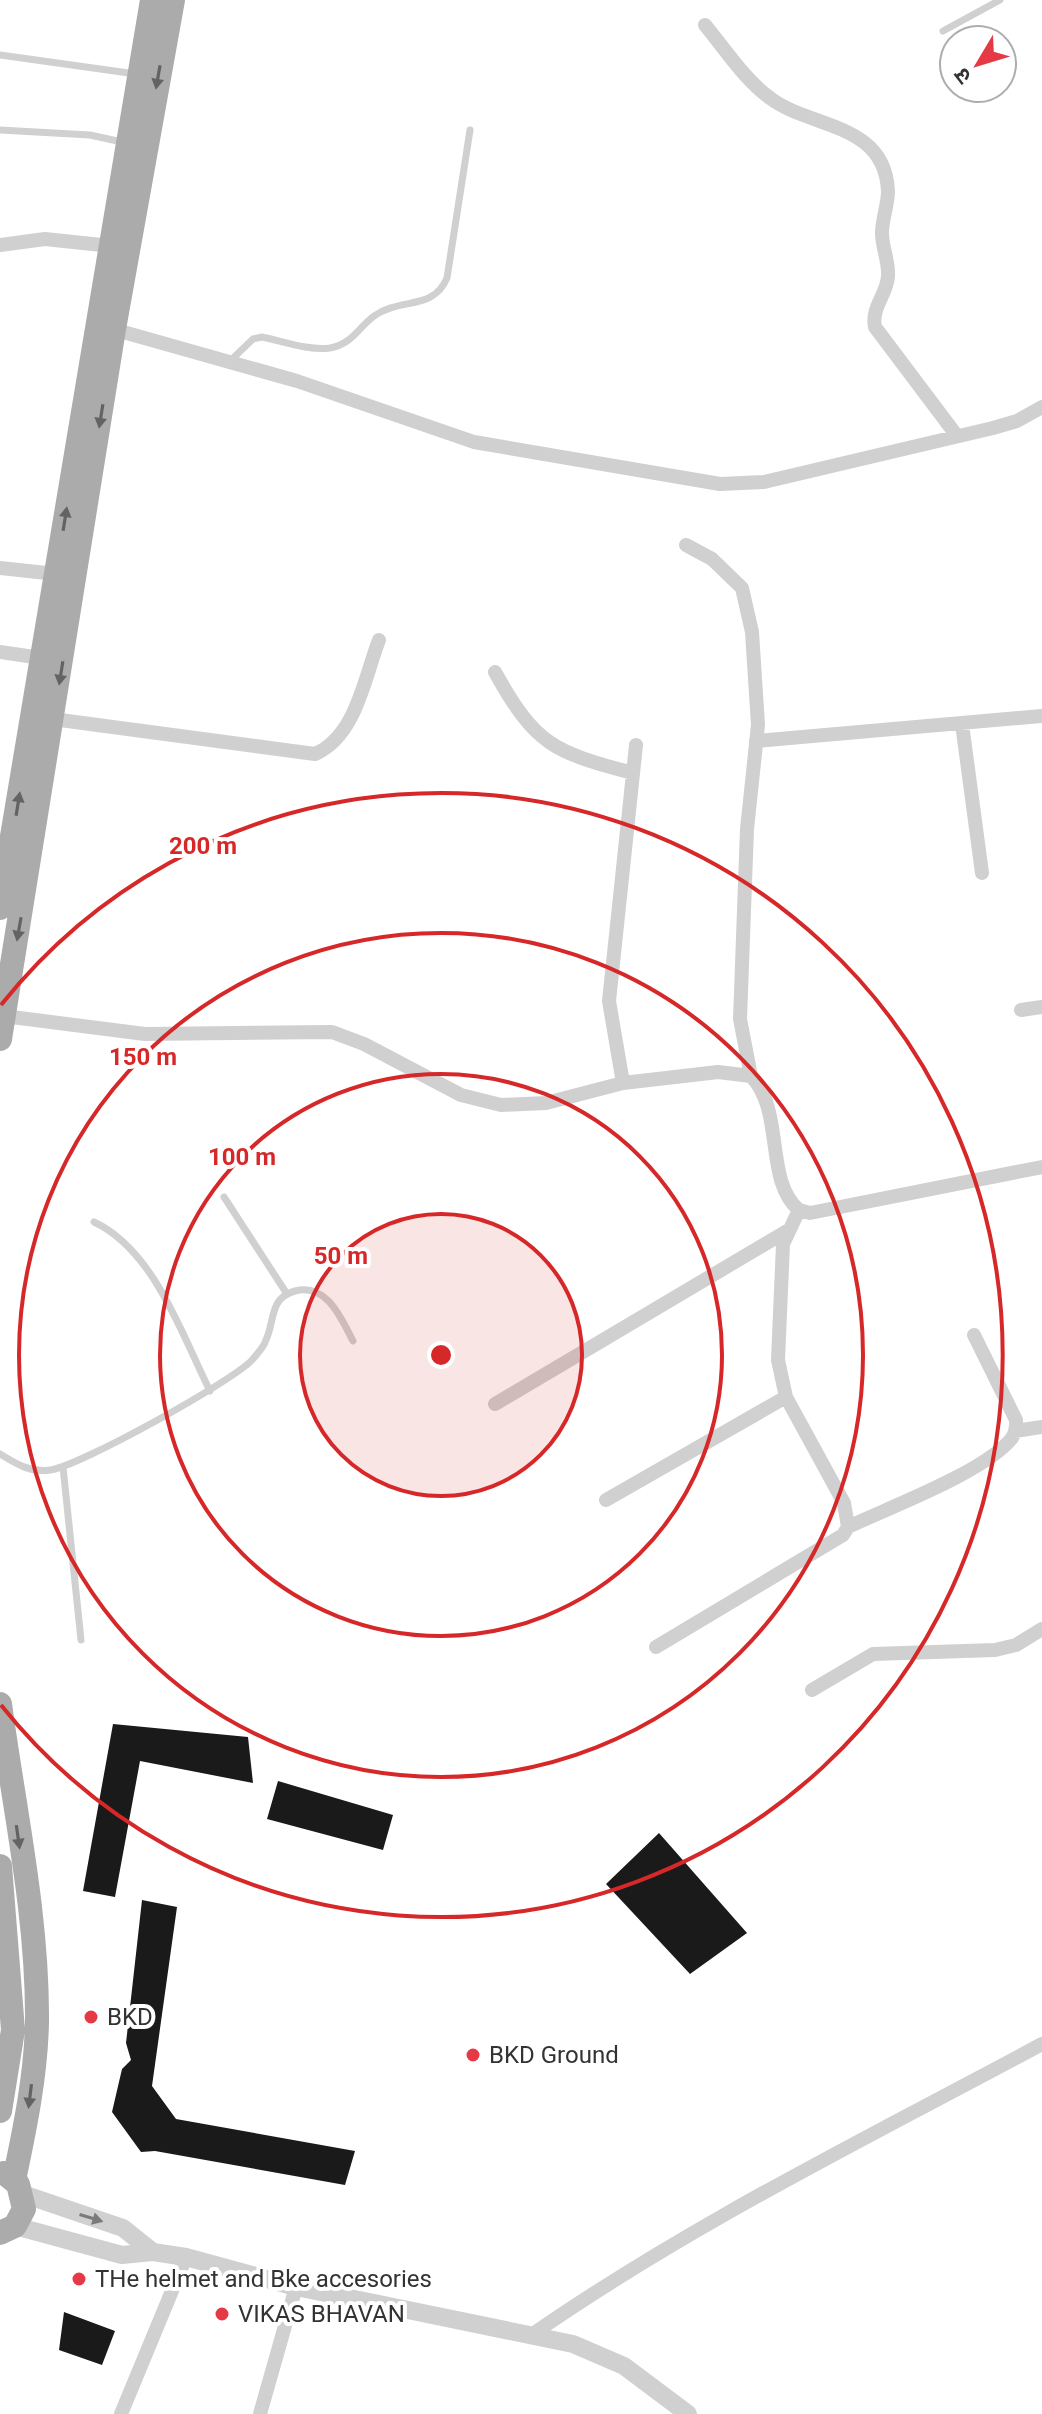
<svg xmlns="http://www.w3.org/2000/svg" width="1042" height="2414" font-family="Roboto,'Noto Sans Devanagari',sans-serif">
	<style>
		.building { fill: #1a1a1a }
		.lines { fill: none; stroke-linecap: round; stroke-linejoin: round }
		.service { stroke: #d0d0d0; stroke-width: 7 }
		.minor { stroke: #d0d0d0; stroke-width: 14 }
		.tertiary { stroke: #d0d0d0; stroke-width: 18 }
		.primary { stroke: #ababab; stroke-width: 24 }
		.oneway { fill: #636363 }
		.oneway2 { fill: #7a7a7a }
		.ring { fill: none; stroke: #d62828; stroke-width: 4 }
		.poi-dot { fill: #e63946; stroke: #fff; stroke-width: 3 }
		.labels { text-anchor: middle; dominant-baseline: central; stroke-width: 8; stroke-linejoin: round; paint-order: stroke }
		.poi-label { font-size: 24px; fill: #333; stroke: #fff; text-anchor: start }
		.centre { fill: #d62828; stroke: #fff; stroke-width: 4 }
		.ring-label { font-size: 24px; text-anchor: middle; font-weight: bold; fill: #d62828; stroke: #fff; stroke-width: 8; stroke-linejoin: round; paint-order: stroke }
	</style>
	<rect width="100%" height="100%" fill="#fff"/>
	<path class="building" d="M113,1724L248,1737L253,1783L140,1761L115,1897L83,1891Z
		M278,1781L393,1815L383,1850L267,1819Z
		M659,1833L747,1933L690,1974L606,1884Z
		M142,1900L177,1907L152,2086L176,2119L355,2151L345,2185L155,2151L141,2152L112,2112L122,2069L131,2060L126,2043Z
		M64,2312L115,2331L102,2365L59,2350Z"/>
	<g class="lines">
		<path class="service" d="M943,31L1000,0
			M0,55L136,74
			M0,130L90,135L122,142
			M230,361L253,339L262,337C282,341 309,351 330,348C352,344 358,328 374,316C401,297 433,311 447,278L470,130
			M224,1197L287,1294
			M94,1222C154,1250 182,1335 210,1391
			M0,1454C16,1464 31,1473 50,1470C78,1467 233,1381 252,1360C257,1354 264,1347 266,1340C275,1321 269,1298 295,1291C327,1283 341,1318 353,1341
			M63,1467L81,1640"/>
		<path class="minor" d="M705,25C725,49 744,79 770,98C809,128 885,122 888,191C888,205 882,219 882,233C882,248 889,261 888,276C887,295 871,307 875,327L957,436
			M0,245L45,239L111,246
			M109,328L297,381L474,442L720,484L764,482L993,428L1017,421L1042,407
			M686,545L712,559L742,588L752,632L758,725L747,829L740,1019L751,1076
			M0,568L56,574
			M0,652L41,658
			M495,672C536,746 554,752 633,773
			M45,718L315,754C356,736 364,679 379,640
			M962,724L982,873
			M756,741L1042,716
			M1021,1010L1042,1007
			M4,1016L145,1034L332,1032L364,1044L461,1095L501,1105L546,1103L623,1083L718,1072L751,1076C785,1111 764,1181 799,1210L810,1213L1042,1167
			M623,1083L609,1001L636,745
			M495,1404L787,1231
			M1015,1431L1042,1427
			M606,1500L786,1397
			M848,1527C890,1507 985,1472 1012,1438C1016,1432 1016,1427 1016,1420L974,1335
			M656,1647L843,1535L848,1527L844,1503L786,1397L778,1360L783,1244L799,1210
			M812,1690L873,1654L995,1650L1016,1645L1042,1629
			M530,2336C691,2224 869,2137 1042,2044
			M121,2414L186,2257
			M260,2414L296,2287"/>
		<path class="tertiary" d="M23,2194L123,2228L153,2252
			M15,2226L122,2255L153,2252L186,2257L296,2287L573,2344L624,2366L688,2414"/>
		<path class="primary" d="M0,908L152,0
			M0,1039L114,329L173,0
			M0,1704C14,1808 38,1916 37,2022C36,2075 25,2128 14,2180
			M0,1866L13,2030L0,2111
			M0,2233L15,2226L24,2209L18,2184L4,2173"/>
	</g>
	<defs><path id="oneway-solid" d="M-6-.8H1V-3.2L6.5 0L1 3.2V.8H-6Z" transform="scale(2)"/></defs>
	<g class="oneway">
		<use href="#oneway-solid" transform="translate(158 77) rotate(100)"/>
		<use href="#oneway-solid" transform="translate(101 416) rotate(99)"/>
		<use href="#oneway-solid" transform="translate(65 519) rotate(-81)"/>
		<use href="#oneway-solid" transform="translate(61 673) rotate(99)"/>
		<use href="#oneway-solid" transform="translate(18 804) rotate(-81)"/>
		<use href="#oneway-solid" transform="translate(19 929) rotate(100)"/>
		<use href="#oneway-solid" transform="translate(18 1837) rotate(82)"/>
		<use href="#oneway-solid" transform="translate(30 2096) rotate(97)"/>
	</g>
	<use class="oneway2" href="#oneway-solid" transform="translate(91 2218) rotate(17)"/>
	<circle cx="441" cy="1355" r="141" fill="#d62828" fill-opacity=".12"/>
	<g class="ring">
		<circle cx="441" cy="1355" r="141"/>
		<circle cx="441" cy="1355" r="281"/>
		<circle cx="441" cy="1355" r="422"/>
		<path d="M1 1005A562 562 0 1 1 1 1705"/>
	</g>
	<g class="poi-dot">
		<circle cx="91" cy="2017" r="8"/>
		<circle cx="473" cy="2055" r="8"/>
		<circle cx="79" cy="2279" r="8"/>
		<circle cx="222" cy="2314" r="8"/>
	</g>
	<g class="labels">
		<g class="poi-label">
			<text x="107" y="2017">BKD</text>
			<text x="489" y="2055">BKD Ground</text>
			<text x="95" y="2279">THe helmet and Bke accesories</text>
			<text x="238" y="2314">VIKAS BHAVAN</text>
		</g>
	</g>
	<circle cx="441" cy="1355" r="12" class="centre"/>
	<g class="ring-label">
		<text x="203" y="854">200 m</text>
		<text x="143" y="1065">150 m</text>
		<text x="242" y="1165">100 m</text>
		<text x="341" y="1264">50 m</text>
	</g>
	<g transform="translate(978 64) rotate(232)"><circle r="38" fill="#ffffff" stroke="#adadad" stroke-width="2"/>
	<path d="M0-6L14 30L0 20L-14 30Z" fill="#e63946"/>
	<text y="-12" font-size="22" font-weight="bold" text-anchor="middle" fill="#333333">उ</text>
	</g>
</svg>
